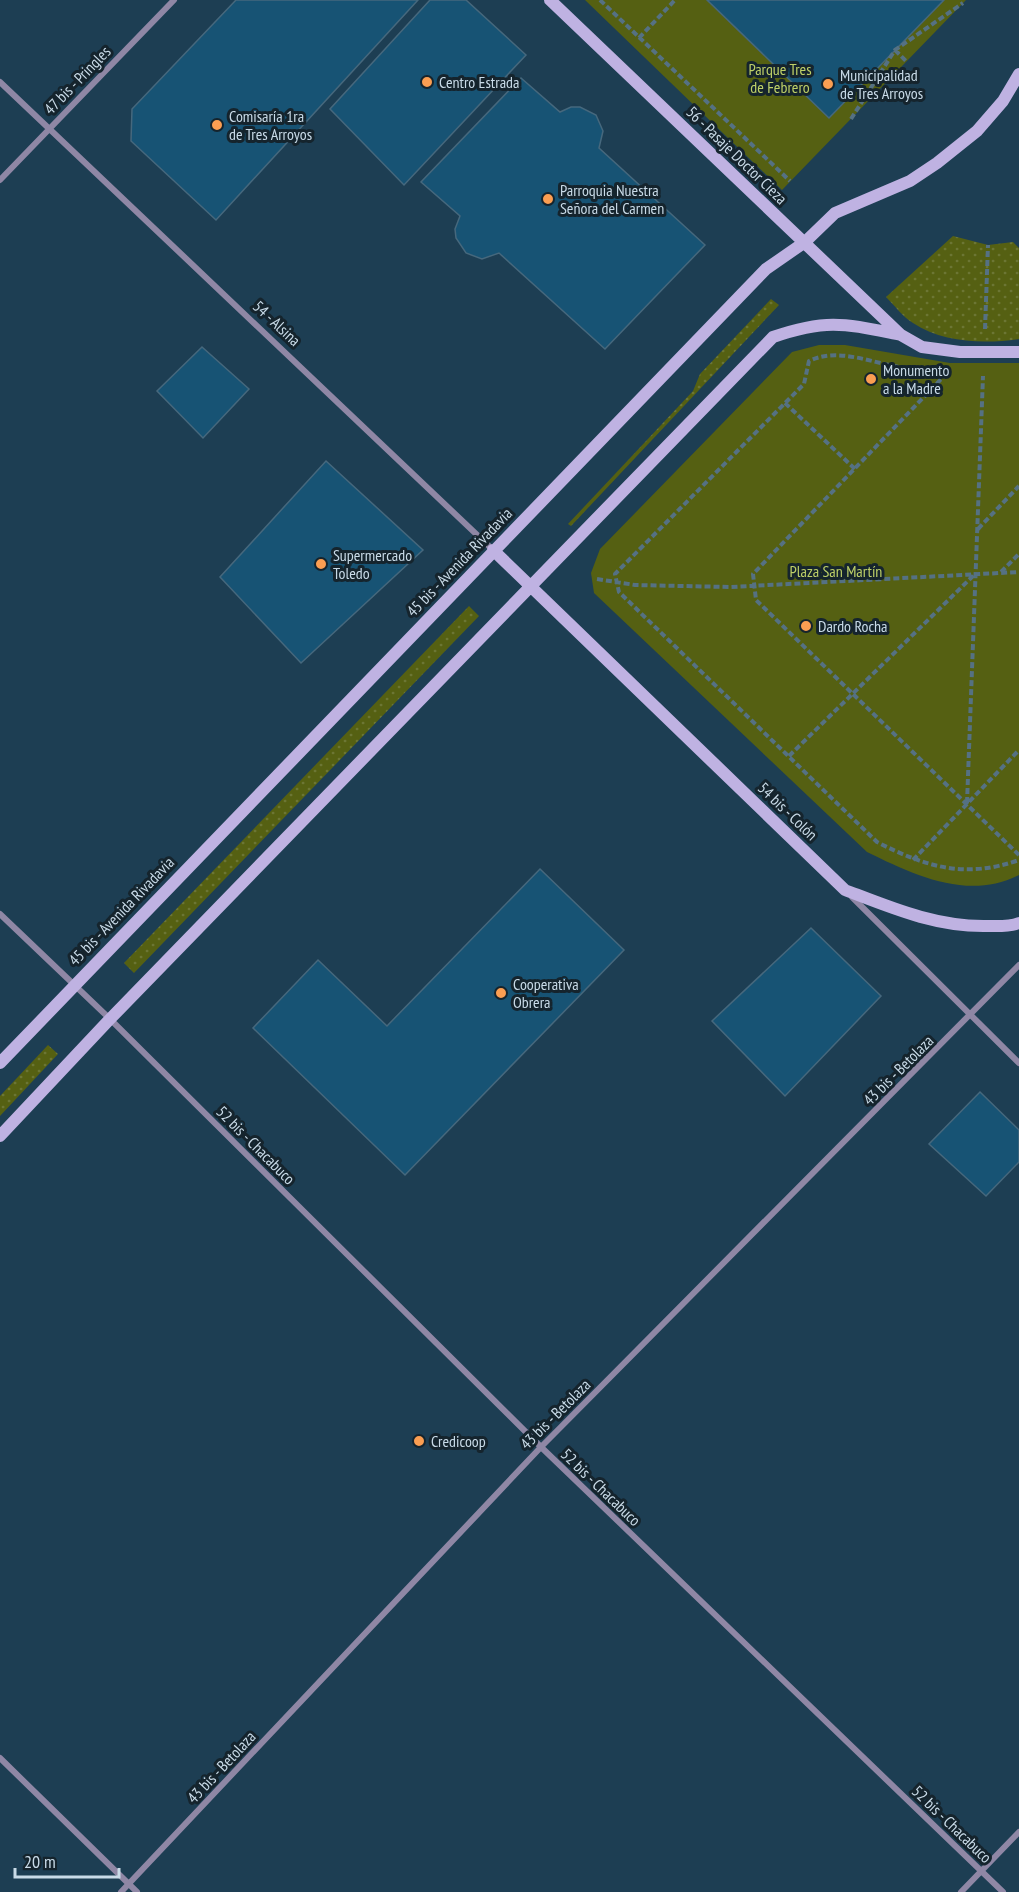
<svg xmlns="http://www.w3.org/2000/svg" width="1019" height="1892" font-family="'PT Sans Narrow',sans-serif">
	<style>
		.grass { fill: url(#grass-dots) }
		.green { fill: #556012 }
		.building { fill: #175374; stroke: #46687d; stroke-width: 1.5 }
		.lines { fill: none; stroke-linecap: round; stroke-linejoin: round }
		.path { stroke: #557183; stroke-width: 4; stroke-dasharray: 6 3; stroke-linecap: butt }
		.street { stroke: #8f87a5; stroke-width: 6 }
		.secondary { stroke: #bfb2e2; stroke-width: 12 }
		.poi-dot { fill: #fb9e52; stroke: #15242d; stroke-width: 2 }
		.labels { text-anchor: middle; dominant-baseline: central; stroke-width: 6; stroke-linejoin: round; paint-order: stroke }
		.park-label { font-size: 16px; fill: #bed068; stroke: #15242d }
		.poi-label { font-size: 16px; fill: #c9dbe8; stroke: #15242d; text-anchor: start }
		.street-label { font-size: 16px; fill: #c9dbe8; stroke: #15242d }
	</style>
	<defs>
		<pattern id="grass-dots" width="8" height="8" patternUnits="userSpaceOnUse" patternTransform="scale(1.5)"><rect width="8" height="8" fill="#556012"/><path d="M2 2h.1M6 6h.1" fill="none" stroke="#6c7634" stroke-width="1.8" stroke-linecap="round"/></pattern>
	</defs>
	<rect width="100%" height="100%" fill="#1d3e53"/>
	<path class="grass" d="M953,236L988,245L1013,242L1019,248V339C985,344 943,343 913,323C903,317 895,306 886,297Z
		M771,299L779,305L571,526L568,524L693,391L700,374Z
		M469,606L479,616L134,973L124,963Z
		M48,1045L58,1054L0,1116V1096Z"/>
	<path class="green" d="M585,0H966L782,190Z
		M819,345H845L950,363H1019V875C968,901 914,875 867,852L594,593L591,573L600,549L792,352Z"/>
	<path class="building" d="M236,0H418L216,220L131,141L132,109Z
		M430,0H466L526,55L404,185L330,109Z
		M707,0H944L829,118Z
		M521,78L560,112L571,107H580L596,115L603,131L599,148L705,245L605,349L499,253L482,259L466,253L456,238L455,229L460,216L421,182Z
		M202,347L249,389L203,438L157,391Z
		M326,461L423,550L301,663L220,577Z
		M540,869L624,950L405,1175L253,1028L318,960L387,1026Z
		M811,928L881,996L785,1096L712,1021Z
		M980,1092L1019,1130V1162L986,1196L929,1144Z"/>
	<g class="lines">
		<path class="path" d="M600,0L790,181
			M639,38L675,0
			M895,50L907,62
			M851,119L895,50L963,3
			M985,329L988,245
			M907,368C875,365 840,346 809,361L804,384L615,574L619,592L877,842C926,867 965,879 1019,860
			M947,373L753,574L756,600L1019,855
			M785,403L855,469
			M978,529L1019,486
			M1001,572L1019,554
			M597,579L635,585L731,587L1019,572
			M789,756L975,574
			M967,803L983,376
			M913,860L1019,750"/>
		<path class="street" d="M0,82L493,550
			M0,180L174,0
			M852,897L1019,1063
			M0,914L110,1019L541,1447L1003,1892
			M0,1758L137,1892
			M121,1892L541,1447L1019,965
			M961,1892L1019,1832"/>
		<path class="secondary" d="M550,0L901,335L922,347L960,352H1019
			M493,550L845,890C892,908 936,927 987,926C998,926 1009,927 1019,923
			M0,1063L766,269L805,242L835,213L910,181L937,163L977,131L1003,101L1019,74
			M0,1136L110,1019L773,337C828,318 846,324 901,335"/>
	</g>
	<g class="poi-dot">
		<circle cx="427" cy="82" r="6"/>
		<circle cx="828" cy="84" r="6"/>
		<circle cx="217" cy="125" r="6"/>
		<circle cx="548" cy="199" r="6"/>
		<circle cx="871" cy="379" r="6"/>
		<circle cx="321" cy="564" r="6"/>
		<circle cx="806" cy="626" r="6"/>
		<circle cx="501" cy="993" r="6"/>
		<circle cx="419" cy="1441" r="6"/>
	</g>
	<g class="labels">
		<g class="park-label">
			<text x="780" y="69">Parque Tres<tspan x="780" dy="18">de Febrero</tspan></text>
			<text x="836" y="571">Plaza San Martín</text>
		</g>
		<g class="poi-label">
			<text x="840" y="75">Municipalidad<tspan x="840" dy="18">de Tres Arroyos</tspan></text>
			<text x="439" y="82">Centro Estrada</text>
			<text x="229" y="116">Comisaría 1ra<tspan x="229" dy="18">de Tres Arroyos</tspan></text>
			<text x="560" y="190">Parroquia Nuestra<tspan x="560" dy="18">Señora del Carmen</tspan></text>
			<text x="883" y="370">Monumento<tspan x="883" dy="18">a la Madre</tspan></text>
			<text x="333" y="555">Supermercado<tspan x="333" dy="18">Toledo</tspan></text>
			<text x="818" y="626">Dardo Rocha</text>
			<text x="513" y="984">Cooperativa<tspan x="513" dy="18">Obrera</tspan></text>
			<text x="431" y="1441">Credicoop</text>
		</g>
		<g class="street-label">
			<text transform="translate(77 80) rotate(-46)">47 bis - Pringles</text>
			<text transform="translate(737 155) rotate(44)">56 - Pasaje Doctor Cieza</text>
			<text transform="translate(277 323) rotate(43)">54 - Alsina</text>
			<text transform="translate(459 562) rotate(-46)">45 bis - Avenida Rivadavia</text>
			<text transform="translate(788 811) rotate(44)">54 bis - Colón</text>
			<text transform="translate(121 911) rotate(-46)">45 bis - Avenida Rivadavia</text>
			<text transform="translate(898 1070) rotate(-45)">43 bis - Betolaza</text>
			<text transform="translate(256 1145) rotate(45)">52 bis - Chacabuco</text>
			<text transform="translate(555 1414) rotate(-45)">43 bis - Betolaza</text>
			<text transform="translate(601 1487) rotate(44)">52 bis - Chacabuco</text>
			<text transform="translate(221 1767) rotate(-47)">43 bis - Betolaza</text>
			<text transform="translate(952 1824) rotate(44)">52 bis - Chacabuco</text>
		</g>
	</g>
	<path d="M15 1868v9h104v-9" fill="none" stroke="#c9dbe8" stroke-width="3"/>
	<text x="24" y="1868" font-size="18" fill="#c9dbe8" stroke="#15242d" stroke-width="4.5" paint-order="stroke">20 m</text>
</svg>
